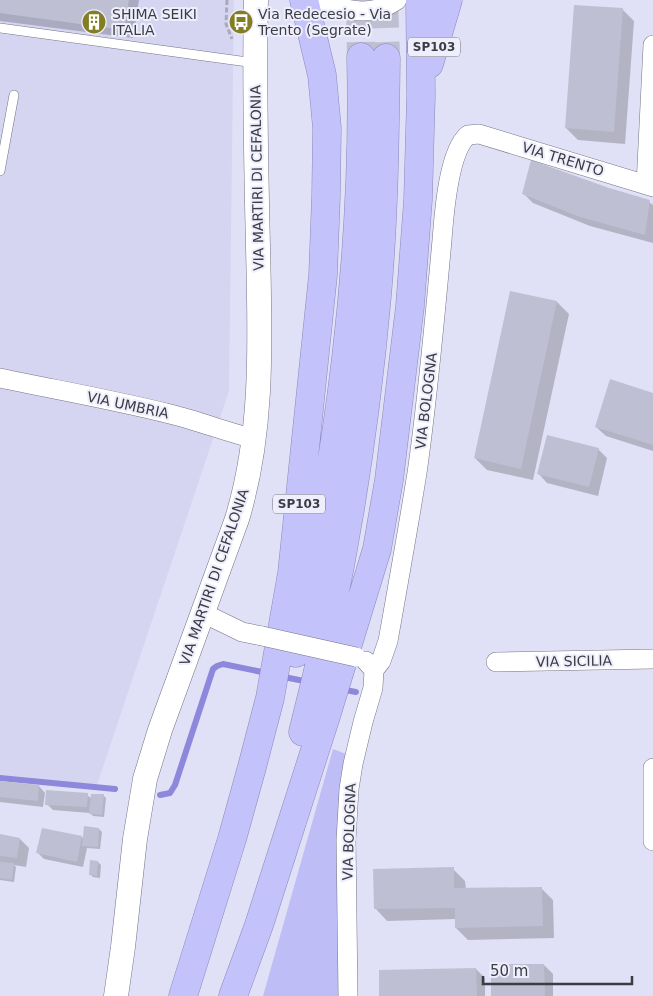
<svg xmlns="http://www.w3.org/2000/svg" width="653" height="996" font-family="'DejaVu Sans',sans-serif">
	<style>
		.built { fill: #d5d5f2 }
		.green { fill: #bebdf6 }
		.shadow { fill: #0003 }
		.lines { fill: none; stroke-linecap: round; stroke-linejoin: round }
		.stream { stroke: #8d88dc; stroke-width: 6 }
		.building { fill: #bfbfd4 }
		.trunk-tunnel { stroke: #bfbfd2; stroke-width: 28; stroke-dasharray: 28 14; stroke-linecap: butt }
		.service-casing { stroke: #747488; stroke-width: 10 }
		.minor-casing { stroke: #747488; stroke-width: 20 }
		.tertiary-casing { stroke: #747488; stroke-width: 25 }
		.trunk-casing { stroke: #8a89ba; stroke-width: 29 }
		.path { stroke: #a8a9ba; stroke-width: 3; stroke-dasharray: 5 2.5; stroke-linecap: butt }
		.service { stroke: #fff; stroke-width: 9 }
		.minor { stroke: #fff; stroke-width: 19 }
		.tertiary { stroke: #fff; stroke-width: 24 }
		.trunk { stroke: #c4c2fa; stroke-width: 28 }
		.minor-bridge-casing { stroke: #747488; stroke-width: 20; stroke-linecap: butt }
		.minor-bridge { stroke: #fff; stroke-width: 19 }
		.labels { text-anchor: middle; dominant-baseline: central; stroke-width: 4; stroke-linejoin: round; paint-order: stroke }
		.shield { fill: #eeeefc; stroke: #71717b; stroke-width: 1 }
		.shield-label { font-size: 12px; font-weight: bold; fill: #3b3c44 }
		.poi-label { font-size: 14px; fill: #3b3c44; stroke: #eeeefc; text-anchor: start }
		.street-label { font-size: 14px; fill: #3b3c44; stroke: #eeeefc }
	</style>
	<rect width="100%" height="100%" fill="#e0e0f6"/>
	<path class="built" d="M0,0H234L229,391L97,785L0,776Z"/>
	<path class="green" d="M333,749L354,757L348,996H263Z"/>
	<path class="shadow" d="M0,0H139L133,38L0,21Z
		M622,9L634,21L625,144L578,140L566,128Z
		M609,189L649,202L653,205V243L590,226L533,203L524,194Z
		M511,292L557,302L569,314L533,480L487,470L475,458Z
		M653,394V451L606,436L596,427Z
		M598,449L607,458L598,496L547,483L538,473Z
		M0,783L39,786L45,793L43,807L0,802Z
		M87,795L92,799L103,795L106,798L104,817L93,816L90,813L53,810L47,804Z
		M99,829L102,832L100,849L87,848L83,867L44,859L38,853L82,837L84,839Z
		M0,836L20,839L29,848L26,867L14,865L16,867L14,882L0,880Z
		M91,862H98L101,865L100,878L93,877L90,874Z
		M453,869L465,881L466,889L541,888L553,900L554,938L468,940L456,928V919L387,921L376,909Z
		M544,965L553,974V996H492Z
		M476,969L485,978V996H381Z"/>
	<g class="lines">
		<path class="stream" d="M279,676L309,682
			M340,689L356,692
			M0,778L115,789
			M160,795L170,793L175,785L213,669L217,666L223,664L267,673"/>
	</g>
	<path class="building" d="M0,0H129L124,30L0,13Z
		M574,5L623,8L614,132L565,128Z
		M531,160L609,188L650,200L645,235L580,217L522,194Z
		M510,291L557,301L521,469L474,458Z
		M610,379L653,393V445L595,427Z
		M547,435L599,448L589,487L537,474Z
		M0,781L39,785L38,801L0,797Z
		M46,790L88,793L87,807L45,805Z
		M91,794H104L102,815L89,814Z
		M84,826L99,828L98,847L82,846Z
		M42,828L82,836L77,862L36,853Z
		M0,834L20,838L17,858L0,856Z
		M90,860L98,861L97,876L89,875Z
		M0,862L14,863L12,880L0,878Z
		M454,867V888L542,887L543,926L455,928V908L374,909L373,869Z
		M491,964H544L545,996H491Z
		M476,968L477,996H379V970Z"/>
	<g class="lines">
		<path class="trunk-tunnel" d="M360,0L361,57
			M384,0L386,58"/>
		<defs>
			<path id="service" d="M0,28L255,63
				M0,171L14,95"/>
			<path id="minor" d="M322,0C346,12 373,17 397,0
				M646,185L653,45
				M0,378C57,390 114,400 170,414C199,421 226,432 255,439
				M203,613L242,632L262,636
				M496,662L653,659
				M374,670L381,661L388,641C398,585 408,529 417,473C428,396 435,318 442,240C444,215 448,152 468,135L479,134L653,187
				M653,768V841
				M348,996L346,840L349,789L353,764L363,722L373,688L374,670L366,661"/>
			<path id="tertiary" d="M116,996L123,947L135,839L145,779L160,730L237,519C264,430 260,339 258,247C256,165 254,82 256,0"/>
			<path id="trunk" d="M429,64L448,0
				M296,653C338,457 366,258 361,57
				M303,732C340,589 364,443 377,296C384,217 385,137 386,58
				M183,996L232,839L252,767L270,698L292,573L323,275L326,196L327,128L322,75L304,0
				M233,996L259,925L326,716L377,549L389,480L410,306L418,200L421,95L420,0"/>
		</defs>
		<use href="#service" class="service-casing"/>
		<use href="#minor" class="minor-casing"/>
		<use href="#tertiary" class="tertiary-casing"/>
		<use href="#trunk" class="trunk-casing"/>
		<path class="path" d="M227,0L226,24L232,39"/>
		<use href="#service" class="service"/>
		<use href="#minor" class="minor"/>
		<use href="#tertiary" class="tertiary"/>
		<use href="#trunk" class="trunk"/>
		<defs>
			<path id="minor-bridge" d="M262,636L356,657"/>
		</defs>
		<use href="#minor-bridge" class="minor-bridge-casing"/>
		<use href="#minor-bridge" class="minor-bridge"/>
	</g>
	<defs>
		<symbol id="building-disc" viewBox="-11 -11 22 22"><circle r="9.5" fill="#837d24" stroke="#eeeefc"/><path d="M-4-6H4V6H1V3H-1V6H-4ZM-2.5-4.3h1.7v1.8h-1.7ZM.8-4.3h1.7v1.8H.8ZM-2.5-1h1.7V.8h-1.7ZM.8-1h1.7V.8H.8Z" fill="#fff"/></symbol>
		<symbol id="bus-disc" viewBox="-11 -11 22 22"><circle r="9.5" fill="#837d24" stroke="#eeeefc"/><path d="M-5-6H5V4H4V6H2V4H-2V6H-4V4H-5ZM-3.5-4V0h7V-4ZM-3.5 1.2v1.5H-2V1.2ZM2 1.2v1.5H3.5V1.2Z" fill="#fff"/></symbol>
	</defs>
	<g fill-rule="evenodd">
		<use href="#building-disc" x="80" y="8" width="28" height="28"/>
		<use href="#bus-disc" x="227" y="8" width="28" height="28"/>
	</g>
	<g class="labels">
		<g class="shield">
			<rect x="408" y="37.5" width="52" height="19" rx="4"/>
			<rect x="273" y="494.5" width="52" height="19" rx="4"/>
		</g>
		<g class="shield-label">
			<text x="434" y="47">SP103</text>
			<text x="299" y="504">SP103</text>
		</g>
		<g class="poi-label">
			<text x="112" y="14">SHIMA SEIKI<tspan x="112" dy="16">ITALIA</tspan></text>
			<text x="258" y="14">Via Redecesio - Via<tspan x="258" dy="16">Trento (Segrate)</tspan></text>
		</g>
		<g class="street-label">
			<text transform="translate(563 159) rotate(17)">VIA TRENTO</text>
			<text transform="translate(257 178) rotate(-91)">VIA MARTIRI DI CEFALONIA</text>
			<text transform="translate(426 401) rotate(-83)">VIA BOLOGNA</text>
			<text transform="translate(128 405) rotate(12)">VIA UMBRIA</text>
			<text transform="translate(214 577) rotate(-71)">VIA MARTIRI DI CEFALONIA</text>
			<text transform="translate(574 661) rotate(-1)">VIA SICILIA</text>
			<text transform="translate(349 832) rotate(-88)">VIA BOLOGNA</text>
		</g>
	</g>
	<path d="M483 976v8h149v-8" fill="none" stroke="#3b3c44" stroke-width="2.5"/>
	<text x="490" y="976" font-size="15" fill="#3b3c44" stroke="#eeeefc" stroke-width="4" paint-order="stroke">50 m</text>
</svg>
